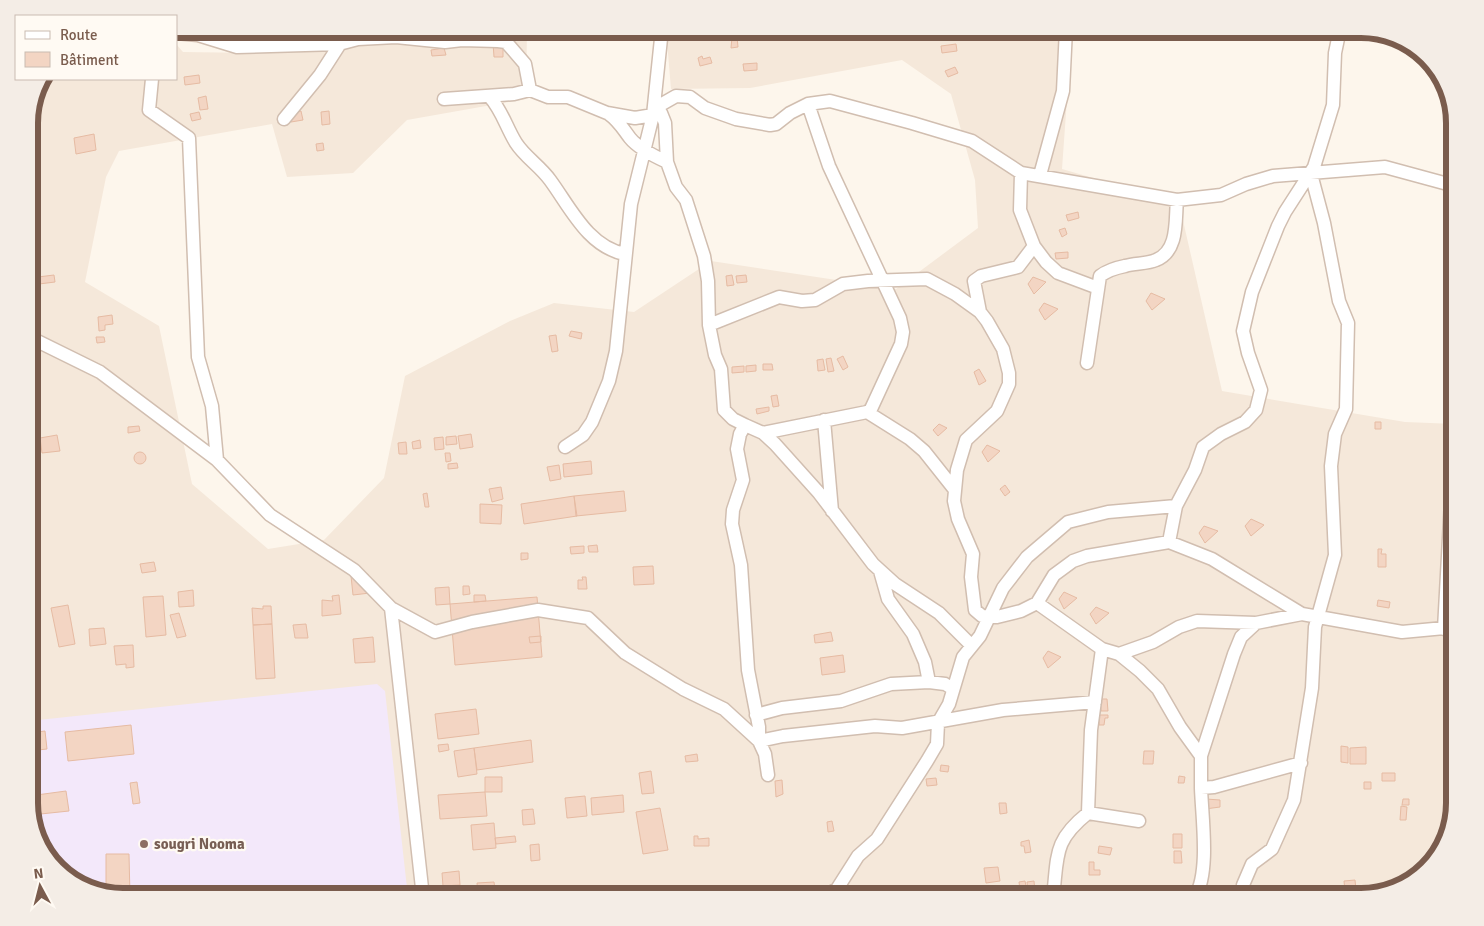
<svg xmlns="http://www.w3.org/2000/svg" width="1484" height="926" font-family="Signika,sans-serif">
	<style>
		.residential { fill: #f5e8da }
		.education { fill: #f3e8fa }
		.building { fill: #f3d5c3; stroke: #e6bba3 }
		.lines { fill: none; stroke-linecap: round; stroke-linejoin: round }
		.street-casing { stroke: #d1beb0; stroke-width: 15 }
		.street { stroke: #fff; stroke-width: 12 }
		.education-dot { fill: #8d6e63; stroke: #fffaf3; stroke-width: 2 }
		.labels { text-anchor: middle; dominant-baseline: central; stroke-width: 4.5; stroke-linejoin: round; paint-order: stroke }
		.education-label { font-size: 15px; font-weight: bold; fill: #785e54; stroke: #fffaf3; text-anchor: start }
		.rim { fill: none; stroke: #7a5c4d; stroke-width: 6 }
	</style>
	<rect width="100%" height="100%" fill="#fdf6ec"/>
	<path class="residential" d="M316,29H527L526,99L407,120L353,173L287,177L272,124L119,151L106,177L85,282L159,326L192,484L268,549L324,540L384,478L405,376L510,321L554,303L634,312L711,261L896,289L978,228L975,180L951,94L902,60L750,88L671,89L666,29H1072L1062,169L1179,203L1222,391L1405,422L1455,424V804L1440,855L1408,885L1362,897H123L71,882L41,851L29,809V117L46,79H176V44L183,52L266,53Z"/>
	<path class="education" d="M377,684L385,691L408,897H123L71,882L41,851L29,809V721Z"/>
	<path class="building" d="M696,29H707L708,31L698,34Z
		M716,29L723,34L718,40L711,34Z
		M732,37H737L738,47L731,48Z
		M493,43H503V57H494Z
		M956,44L957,51L942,53L941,46Z
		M444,48L446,55L432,56L431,50Z
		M702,56L703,59L710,57L712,63L700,66L698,58Z
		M757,63V70L744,71L743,64Z
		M955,67L958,73L948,77L945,71Z
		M199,75L200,83L185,85L184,77Z
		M206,96L208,109L200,110L198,98Z
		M301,111L303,120L291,122L289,113Z
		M329,111L330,124L322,125L321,112Z
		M199,112L201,119L192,121L190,114Z
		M94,134L96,150L76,154L74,138Z
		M323,143L324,150L317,151L316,144Z
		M1078,212L1079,218L1068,221L1066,215Z
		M1065,228L1067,234L1062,237L1059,230Z
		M1068,252V258L1056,259L1055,253Z
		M54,275L55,282L39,284L38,277Z
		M732,275L734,285L727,286L726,276Z
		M746,275L747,282L737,283L736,276Z
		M1033,277L1046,282L1034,294L1028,284Z
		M1151,293L1165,299L1152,310L1146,301Z
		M1044,303L1058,309L1045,320L1039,310Z
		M112,315L113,324L105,325V330L99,331L98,317Z
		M571,331L582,333L581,339L569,336Z
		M556,335L558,351L552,352L549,336Z
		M96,337H104L105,342L97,343Z
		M843,356L848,367L843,370L837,359Z
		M831,358L834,371L828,372L826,359Z
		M823,359L825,370L818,371L817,360Z
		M763,364H772L773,370H763Z
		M756,365V371L746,372V366Z
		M744,366V372L732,373V367Z
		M979,369L986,381L979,385L974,372Z
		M777,395L779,406L773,407L771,396Z
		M769,407V411L757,414L756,409Z
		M1375,422H1381V429H1375Z
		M939,424L947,428L938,436L933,430Z
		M139,426L140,431L128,433V427Z
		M471,434L473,447L460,449L458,436Z
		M57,435L60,451L42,453L40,438Z
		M456,436L457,444L446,445V437Z
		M434,438L443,437L444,449L435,450Z
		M420,440L421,448L413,449L412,442Z
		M406,442L407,454H399L398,443Z
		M987,445L1000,451L988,462L982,452Z
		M134 458a6 6 0 1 1 12 0a6 6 0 1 1-12 0Z
		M445,453H450L451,461L446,462Z
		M591,461L592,474L564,477L563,464Z
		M457,463L458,468L448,469V464Z
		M559,465L561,479L550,481L547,467Z
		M1005,485L1010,492L1005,496L1000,489Z
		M501,487L503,499L492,502L489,489Z
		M624,491L626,511L576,516L574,496Z
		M427,493L429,507H425L423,494Z
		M574,496L577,516L524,524L521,504Z
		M480,504L502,505L501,524L480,523Z
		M1251,519L1264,525L1251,536L1245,526Z
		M1204,526L1218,531L1205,543L1199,533Z
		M597,545L598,552H589L588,546Z
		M584,546V553L571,554L570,547Z
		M1378,549H1382L1381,554H1386V567H1378Z
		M521,553H528V559L521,560Z
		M154,562L156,571L142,573L140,564Z
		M653,566L654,584L634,585L633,567Z
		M368,574L370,593L353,595L351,576Z
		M582,577H586L587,589H578V580H583Z
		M463,586H469L470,594L463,595Z
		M449,587L450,604L436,605L435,588Z
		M193,590L194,606L179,607L178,592Z
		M1064,592L1077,598L1064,609L1059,599Z
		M339,595L341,614L322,616V600L333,601L332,596Z
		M474,595H485L486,601L474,602Z
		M163,596L166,635L146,637L143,597Z
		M537,597L542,657L455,665L450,604Z
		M1378,600L1390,602L1389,608L1377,606Z
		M68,605L75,644L59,647L51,608Z
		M263,606H271L272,624L253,625L252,608L263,609Z
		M1096,607L1109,613L1096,624L1090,614Z
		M179,613L186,636L177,638L170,615Z
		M272,624L275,678L256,679L253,625Z
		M306,624L308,638H295L293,625Z
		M104,628L106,644L90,646L89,629Z
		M831,632L833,641L815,643L814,635Z
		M541,636V642L530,643L529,637Z
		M373,637L375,662L355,663L353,639Z
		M133,645L134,667L126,668V664L116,665L114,646Z
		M1048,651L1061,657L1048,668L1043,658Z
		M843,655L845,672L822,675L820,658Z
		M1100,699H1107L1108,711H1101Z
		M476,709L479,734L438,739L435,714Z
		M1099,715H1108V718H1105L1104,725H1099Z
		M131,725L134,754L68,761L65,732Z
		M45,731L47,749L29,751V733Z
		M531,740L533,762L477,770L474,748Z
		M448,744L449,750L439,752L438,745Z
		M1341,746L1348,747V763L1341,762Z
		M1366,747V764H1350V748Z
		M474,748L477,774L458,777L454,751Z
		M1144,751H1154L1153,764H1143Z
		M697,754L698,761L686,762L685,756Z
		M941,765L949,766L948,772L940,771Z
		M651,771L654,793L642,794L639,773Z
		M1382,773H1395V781H1382Z
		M1179,776L1185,777L1184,783H1178Z
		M485,777H502V792H485Z
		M936,778L937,785L927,786L926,779Z
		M782,780L783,794L776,797L775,781Z
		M137,782L140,803L133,804L130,783Z
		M1364,782H1371V789H1364Z
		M66,791L69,811L31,815L29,796Z
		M485,792L487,816L440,819L438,795Z
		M623,795L624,812L592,815L591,798Z
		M585,796L587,816L567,818L565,798Z
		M1206,799L1220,800V807L1205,809Z
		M1403,799H1409V805H1402Z
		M999,803H1006L1007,813L1000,814Z
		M1401,806L1407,807L1406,820H1400Z
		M660,808L668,850L643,854L636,812Z
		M533,809L535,824L523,825L522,810Z
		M832,821L834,831L828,832L827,822Z
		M494,823L496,848L473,850L471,825Z
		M1173,834H1182V848H1173Z
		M515,836L516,842L496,844L495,838Z
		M694,836H698V839L709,838V846H694Z
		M1029,840L1031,852L1025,853L1024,846H1021V842Z
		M539,844L540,860L531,861L530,845Z
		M1099,846L1112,848L1110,855L1098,853Z
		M1174,851H1181L1182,863H1174Z
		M106,854H129L130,897L106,892Z
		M1089,862H1094V870H1100V875H1089Z
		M998,867L1000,881L986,883L984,868Z
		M459,871L460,885L443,886L442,873Z
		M1355,880L1356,890L1345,891L1344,881Z
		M1025,881L1028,896L1021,897L1019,882Z
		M1034,881L1035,892H1028L1027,882Z
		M494,882L496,897H478L477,883Z
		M966,887L967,895L955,897L954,889Z
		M544,893L545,897H512Z"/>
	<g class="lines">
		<defs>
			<path id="street" d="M256,29V46
				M176,33L198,35L237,47L339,44L358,39L396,37L445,42L462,40L498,41L506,42L525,64L530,90
				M152,79L149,110L189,138L198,357L212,406L217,460L270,515L354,570L391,608L435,632L472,622L538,610L588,618L625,653L683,689L724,709L759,741L783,736L875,726L902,728L1003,710L1095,702
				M489,96C502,110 506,127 516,143C525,157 540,166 550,180C570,207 588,247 625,254
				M444,99L514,94L530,90L548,97H568L607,113L635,118L653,115L662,104L676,96L690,97L705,108L736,119L770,125L776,124L790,113L808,104L830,101L912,123L972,141L1021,173L1177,200L1221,195L1246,184L1273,176L1385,167L1455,186
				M609,114C619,121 623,129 630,138C638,148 656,157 667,162
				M653,115L661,113L665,123L667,162L676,187L686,200L704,256L708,281L709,325L715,355L721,369L724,410L733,419L745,425L740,434L737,449L743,480L733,510L732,524L741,565L748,670L759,727V741L765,754L768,775
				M284,119L320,75L338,47L346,29
				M1021,173L1020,210L1034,246L1046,262L1058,273L1098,288
				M1040,175L1063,91L1066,29
				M1034,246L1018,267L981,276L974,281L980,312L987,321L1003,349L1009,373V384L997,411L966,440L957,470L954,501L958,519L973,554L971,577L975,610L982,616L997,617L1021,611L1037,603L1054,575L1073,561L1087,556L1169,542L1212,559L1302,614L1402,632L1455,627
				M709,325L779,297L802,301L815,300L843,284L868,281L927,279L955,294L980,312
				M29,337L100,372L217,460
				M1087,363L1100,276C1108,270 1115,268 1125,266C1135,263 1147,264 1156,260C1179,251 1175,220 1177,200
				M867,412L910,439L924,451L955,490
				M824,420L832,511
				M745,425L763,433L775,444L819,493L873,564L895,584L939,613L972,646
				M763,433L867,412L871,409L901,344L903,332L900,318L829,166L808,104
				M565,447L583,435L592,422L609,381L616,351L631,204L653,115L662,29
				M1169,542L1176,506L1195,470L1203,447L1221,434L1245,422L1256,410L1261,390L1248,353L1243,331L1252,292L1278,226L1285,212L1314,167L1333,105L1335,53L1340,29
				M880,571L888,599L913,634L925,662L929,682L945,684L953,689
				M1037,603L1102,649L1119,654L1140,671L1158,689L1180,727L1201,756
				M391,608L423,897
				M1256,623L1241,637L1234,654L1201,756V788L1214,787L1301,763
				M1444,629L1452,483L1455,469
				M1119,654L1153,642L1179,627L1197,621L1256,623L1302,614
				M756,715L782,708L841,701L891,684L929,682
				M1088,813L1139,821
				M823,897L837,889L858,856L877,839L927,761L937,744L938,723L949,704L963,657L980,636L1003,588L1027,557L1068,522L1108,512L1176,506
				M1053,897C1058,855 1053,841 1088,813L1091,730L1102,649
				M1195,897C1210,872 1202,818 1201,788
				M1244,897L1243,885L1252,864L1272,849L1294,800L1312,688L1315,627L1335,555L1331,466L1335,434L1346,409L1348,323L1339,301L1324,223L1311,174"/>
		</defs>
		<use href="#street" class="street-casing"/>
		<use href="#street" class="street"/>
	</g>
	<circle class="education-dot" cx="144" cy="844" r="5"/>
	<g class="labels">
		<g class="education-label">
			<text x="154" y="844">sougri Nooma</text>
		</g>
	</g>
	<path d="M0 0H1484V926H0ZM123 38H1361A85 85 0 0 1 1446 123V803A85 85 0 0 1 1361 888H123A85 85 0 0 1 38 803V123A85 85 0 0 1 123 38Z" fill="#f4ede6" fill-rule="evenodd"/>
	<path class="rim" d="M123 38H1361A85 85 0 0 1 1446 123V803A85 85 0 0 1 1361 888H123A85 85 0 0 1 38 803V123A85 85 0 0 1 123 38Z"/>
	<rect x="15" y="15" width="162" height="65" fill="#fffaf3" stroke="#cabbb1"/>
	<rect x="25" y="31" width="25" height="8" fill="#ffffff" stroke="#cabbb1"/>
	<text x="60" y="40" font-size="15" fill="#7a5c4d">Route</text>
	<rect x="25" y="52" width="25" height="15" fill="#f3d5c3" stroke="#cabbb1"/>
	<text x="60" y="65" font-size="15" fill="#7a5c4d">Bâtiment</text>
	<g transform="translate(40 886) rotate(353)" stroke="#fffaf3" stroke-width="4" paint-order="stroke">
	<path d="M0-4L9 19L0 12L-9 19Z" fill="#7a5c4d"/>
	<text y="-8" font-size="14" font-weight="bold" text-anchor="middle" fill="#7a5c4d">N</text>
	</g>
</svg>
